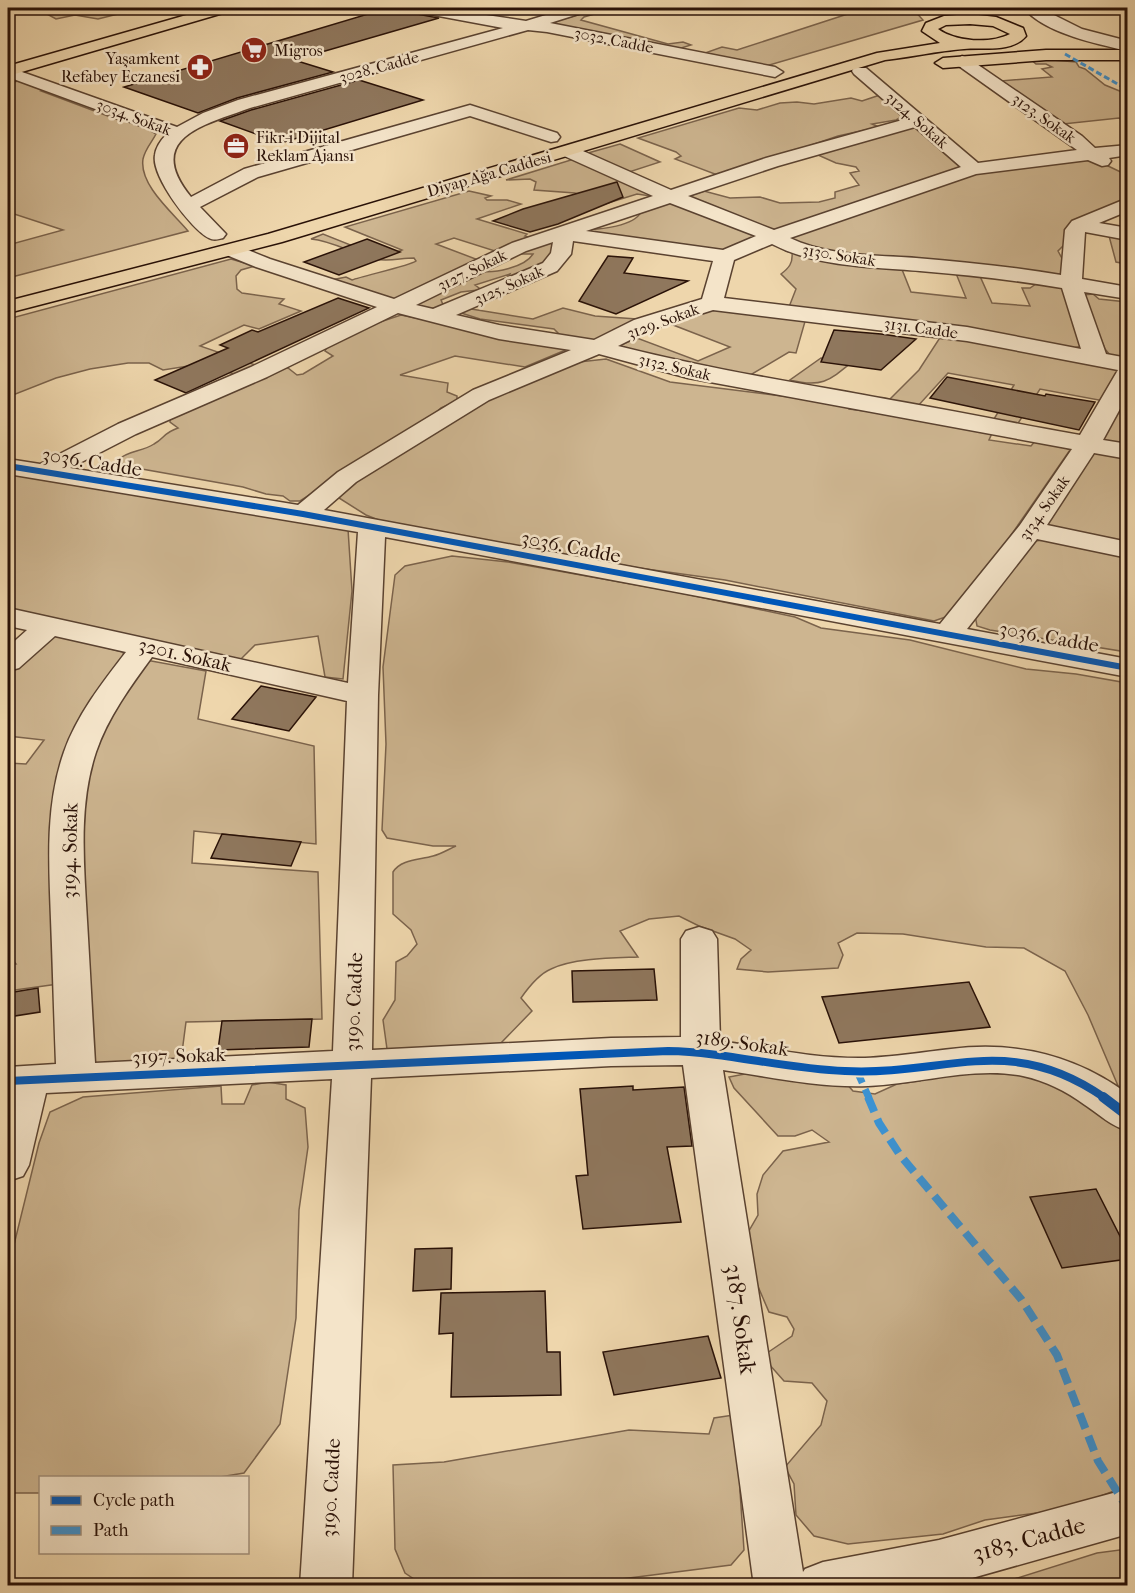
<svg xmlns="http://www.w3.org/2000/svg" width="1135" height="1593" font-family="'IM FELL French Canon',serif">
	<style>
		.green { fill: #cdb590; stroke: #7b634c; stroke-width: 1.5 }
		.building { fill: #8f775d; stroke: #291107; stroke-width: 1.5 }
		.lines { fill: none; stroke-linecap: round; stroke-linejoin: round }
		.minor-casing { stroke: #5a4230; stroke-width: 3 }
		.major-casing { stroke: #291107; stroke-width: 3 }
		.highway-casing { stroke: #291107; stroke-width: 3 }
		.minor { fill: #f4e4c9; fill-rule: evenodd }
		.major { fill: #eed6ac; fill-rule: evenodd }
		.highway { fill: #eed6ac; fill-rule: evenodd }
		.quiet-far2 { stroke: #3c92d1; stroke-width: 3; stroke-dasharray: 6 3; stroke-linecap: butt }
		.quiet-far1 { stroke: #3c92d1; stroke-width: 7; stroke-dasharray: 13 7; stroke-linecap: butt }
		.quiet { stroke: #3c92d1; stroke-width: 8; stroke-dasharray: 16 8; stroke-linecap: butt }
		.cycleway-far2-casing { stroke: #f4e4c9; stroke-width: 9 }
		.cycleway-far1-casing { stroke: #f4e4c9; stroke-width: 12 }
		.cycleway-casing { stroke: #f4e4c9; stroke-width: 14 }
		.cycleway-far2 { stroke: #0057b8; stroke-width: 6 }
		.cycleway-far1 { stroke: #0057b8; stroke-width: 8 }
		.cycleway { stroke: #0057b8; stroke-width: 10 }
		.labels { text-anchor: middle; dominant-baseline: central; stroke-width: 5; stroke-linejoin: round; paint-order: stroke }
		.far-street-label { font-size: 16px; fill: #291107; stroke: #f4e4c9 }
		.far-poi-label { font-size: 16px; fill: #291107; stroke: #f4e4c9; text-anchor: start }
		.street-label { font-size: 20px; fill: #291107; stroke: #f4e4c9 }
		.near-street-label { font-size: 24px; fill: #291107; stroke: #f4e4c9 }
	</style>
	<rect width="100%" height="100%" fill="#eed6ac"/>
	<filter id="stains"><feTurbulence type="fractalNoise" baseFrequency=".00333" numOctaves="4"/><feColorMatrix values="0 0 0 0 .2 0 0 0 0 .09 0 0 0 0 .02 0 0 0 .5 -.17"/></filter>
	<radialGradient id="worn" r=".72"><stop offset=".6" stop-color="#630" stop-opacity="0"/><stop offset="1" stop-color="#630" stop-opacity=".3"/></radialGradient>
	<path class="green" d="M36,8H142L98,19L75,15L56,19Z
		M601,8H615L584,17L581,20L668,44L683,42L691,45L678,49L550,23Z
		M866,8H912L923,20L766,66L705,53L722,47L737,50Z
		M1045,8H1127V12L1048,15Z
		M1029,58L1076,62L1079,67L1085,69L1105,85L1127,94V123L1119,118L1063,124L1000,81L1052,77L1042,69L1052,67L1046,64H1036Z
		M24,80L48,88L41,91L121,121L130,118L156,134C152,142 145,149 143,159C139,185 173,213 188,231L8,278V245L63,230L8,212V83Z
		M880,95L885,104L893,105L905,115L896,120L872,124L879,127L838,136L720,176L675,159L681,156L676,152L638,138L739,108L757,110L780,103L797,102L814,104L851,98L862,101Z
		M914,125L964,167L780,231L766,230L690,199L689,196L704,191L730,198L760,197L780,203L819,202L835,198V192L859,185L850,173L859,171L856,167L836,163L818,155L821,152Z
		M620,144L660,162L626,173L588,153Z
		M1078,157L1106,165L1127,175L1126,193L1127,202L1067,242L1058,251L1064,262L1066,274L1056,278L804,248L786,238L983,171Z
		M574,159L658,194L649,202L651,196L637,194L605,204L575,193L534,190L536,182L530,179L506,180Z
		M469,191L491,196L485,198L487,200H507L521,204L477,219L527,234L525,236L531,237L498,252L454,238L436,244L481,261L391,301L331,280L346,277L352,280C363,276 412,265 416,261L414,258C401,258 388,262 375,259C352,254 334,241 311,239L323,234L383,258L402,250L345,227Z
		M670,202L759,237L720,253L582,232L586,229C600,230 634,226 641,212Z
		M1109,236L1127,240V264L1116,262Z
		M546,241L555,242C553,266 527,270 508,279L510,274L475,285L479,288L478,290L461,292L441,300L444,307L428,309L416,306V303L479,271C494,274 525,267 533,254H519Z
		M785,251L901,267L911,292L966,298L955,271L979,274L992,303L1030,306L1022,288H1030L1036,284L1064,287L1083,346L1073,348L811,310L801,307H789L796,289L781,274C789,268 793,263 792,253Z
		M231,259L255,266L241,270L236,276L237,289L242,293L284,299L279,304L301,311L259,329L244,325L200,346L258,366L241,376L201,364L163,370L149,363H128L90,369L56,378L8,397V319Z
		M1093,294L1099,299L1127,302V360L1110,355L1105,349L1083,295Z
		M465,308L533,319L563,308L595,316L637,319L613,330L603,340L587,341L561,336L554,329L480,319L458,312Z
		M715,309L806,318L796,353L789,352L747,377L628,351L621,345L637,338L698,361L730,347L668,323Z
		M401,315L568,349L525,367L455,356L400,375L448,383L447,392L457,396V401L441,408L428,420L300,501H290L283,496L266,494L243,487L125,466L118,460C128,450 142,452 154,444C165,438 163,433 178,428L170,422V415L277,368H288L297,375L303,374L333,356L325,351L328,345L368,326Z
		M941,336L1112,364L1122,372L1104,401L1040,389L1017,425L994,419L1014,385L948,373L917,407L888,401L919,370Z
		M821,358L852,362C829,381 821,388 790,380Z
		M606,359L670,382L845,404L849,409L873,412L877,407L993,431L989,440L1031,446L1036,440L1060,445L1070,450L957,613L934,621L725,580L639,568L386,523L366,515L339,498L337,491L486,401L579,362Z
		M1124,404L1127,405V447L1104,441L1103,437Z
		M1105,452L1127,457V547L1077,536L1044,524L1093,453Z
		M8,471L102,484L348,529L352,591L343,679L325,677L318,636L255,645L239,661L8,608Z
		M1045,540L1127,555V652L990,630L977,626L975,615L1034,541Z
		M452,556L508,562L676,592L795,617L821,628L910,640L1026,669L1076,674L1127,683V1107L1088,1015L1065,971L1024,948L986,947L903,934L857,933L838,943L843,955L838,968L768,972L737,969L741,959L751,950L735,939L699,926L679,916L649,919L620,931L638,957C613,958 574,958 551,969C539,974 528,988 521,998L532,1011L499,1045L387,1049L383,1020L395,1000L396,962L407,956L417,944L411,930L393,914V872C401,859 420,860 433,856C441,854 449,849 456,846H433L387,838L382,830L386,744L383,667L395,575L405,566Z
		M51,634L123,652L124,658L80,733L58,984L8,991V965L16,964L8,954V763L26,764L44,740L8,736V674Z
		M146,660L206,671L198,719L314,746L316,844L194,831L192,863L318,872L322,1019L186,1022L181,1060L84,1065L74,842L89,747Z
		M1002,1072L1044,1076L1119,1123L1128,1136L1127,1486L1067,1509L985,1520L943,1534L848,1544L814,1536L796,1515L794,1484L785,1467L821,1425L827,1401L812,1383L784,1381L768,1363L767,1353L792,1336L794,1329L787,1317L769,1312L750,1268L746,1236L758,1215L757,1194L763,1175L783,1151L829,1142L812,1130L795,1136H778L734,1088L729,1077L750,1073L845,1082L853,1091L875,1094L897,1084L920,1081L928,1075Z
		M268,1082L286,1085V1099L305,1108L308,1147L299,1210L296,1318L280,1424L244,1473L214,1478H40V1493H8V1269L39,1143L50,1112L83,1097L221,1086L222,1104H244L252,1085Z
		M740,1414L743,1449L740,1491L744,1550L731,1565L582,1584L423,1585L405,1573L395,1549L393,1465L444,1462L629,1430L709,1434L714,1418Z
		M1127,1549V1585H995L1097,1553Z"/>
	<path class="building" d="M376,8H408L417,14L439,18L294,60L333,72L237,98L198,113L124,87L375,12Z
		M359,80L423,100L281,143L220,121L251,110Z
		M617,182L623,197L558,224L530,232L493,221L523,209Z
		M367,239L400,252L339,275L304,262Z
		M608,256L633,258L624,273L688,281L616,314L579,301Z
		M338,298L369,308L186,393L155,380L228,348L220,345L252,330L258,332Z
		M834,330L881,334L916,339L881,370L821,362Z
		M947,377L1045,396L1046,394L1095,402L1079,430L930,398Z
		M261,686L316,697L289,731L232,719Z
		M222,834L301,842L291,866L211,858Z
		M654,969L657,1000L573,1002L572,971Z
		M969,982L990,1027L839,1043L822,997Z
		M38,988L40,1012L8,1017V993Z
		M312,1019L309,1047L218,1050L222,1021Z
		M633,1086V1090L684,1087L692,1146L667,1147L681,1222L583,1229L576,1176L588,1175L580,1089Z
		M1096,1189L1128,1252V1259L1062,1268L1030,1197Z
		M452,1248L451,1289L413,1291L415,1249Z
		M545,1291L547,1352H560L561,1395L451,1397L453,1333L439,1334L441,1293Z
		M708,1336L721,1378L614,1395L603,1352Z"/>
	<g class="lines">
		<defs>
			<path id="minor" d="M410,8H439L526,21L569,8H590L588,11L550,23L775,67L783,72L775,77L547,32L528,30L250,108C204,125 143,138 191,197L244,169L470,105L557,133L560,137L557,141L551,142L470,116L258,177L200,207L226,234L223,238C219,239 214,241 209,238C191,229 151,176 155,155C156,147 161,140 166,135L8,77V67L177,127L203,113L238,100L503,28L417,12Z
				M969,8H986L962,23H952L949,20Z
				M1024,8H1040L1082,29L1128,41V51C1097,44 1044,33 1024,8Z
				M962,56L968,58L1082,136L1095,148L1128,145V155L1109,158L1111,161L1108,165L1102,166L1088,160L976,174L790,238C827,256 875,255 916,258C965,262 1013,267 1061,275L1065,230L1072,221L1128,198V211L1099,223L1128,228V240L1085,232L1082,279L1128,287V299L1084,292L1106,354L1128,358V394L1103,440L1128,444V459L1094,453L1047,525L1128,542V558L1037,539L967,629L1128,659V677L385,537L378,695L372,1050L611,1038L681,1037V939L686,931L699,927L712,931L717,939L720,1041C768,1048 816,1059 865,1058C894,1057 923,1052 951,1049C1016,1041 1075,1055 1128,1094V1131C1111,1126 1100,1115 1085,1105C1066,1091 1046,1081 1023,1076C973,1066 919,1084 868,1086C820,1088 771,1077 723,1070L803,1572L805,1569L823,1562L939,1540L1128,1489V1534L944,1586H754L683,1065L611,1066L371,1078L352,1586H300L332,1079L46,1093L29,1165L23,1176L8,1181V1067L56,1064C54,1016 53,967 51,919C49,863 45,806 64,752C77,715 102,683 126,652L55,636L19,668L8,671V647L27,630L8,626V608L348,683L358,532L8,474V459L40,464L118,424L251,367L377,307L256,267L224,254L221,250L224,246H238L270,259L394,299L512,243L653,196L562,155L559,151L562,147H574L671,190L766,158L906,119L854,74L852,71L854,68H866L978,163L1077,150L956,64L954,61ZM915,127L961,167L774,230L688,196L778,166ZM670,203L756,236L723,250L586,231ZM573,241L713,261L702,299L634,320L594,340L499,325L456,315L557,271L571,254ZM553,242L551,253L543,263L433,309L416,305L526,251ZM772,244C816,267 871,267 920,271C968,275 1014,280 1062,288L1081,349L967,327L724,298L734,260ZM713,310L967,341L1118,370L1080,435C1017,424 955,411 891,400C799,383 708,369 618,346L650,330ZM398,313L499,339L571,350L473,390L338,472L298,505L70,468L136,434L267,377ZM599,354L688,378L1072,449L1020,525L940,624L324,510L356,482L489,400ZM152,657L347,701L333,1051L95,1063C92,1015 90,968 87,921C84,865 78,806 96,752C108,717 130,687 152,657Z"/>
			<path id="major" d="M970,14L996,17L1023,28L1026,36C1012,53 983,47 964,49C937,51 911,57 885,60L282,242L8,313V301L268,234L877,53L940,43L922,31L926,23L944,16ZM970,24L993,26L1010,34C990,44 956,42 938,29L946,25Z
				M1046,50H1128V60H1046L943,68L935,63L943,58Z"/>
			<path id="highway" d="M211,8H232L230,11L8,76V66Z"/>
		</defs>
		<use href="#minor" class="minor-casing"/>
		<use href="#major" class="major-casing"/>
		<use href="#highway" class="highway-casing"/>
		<use href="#minor" class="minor"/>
		<use href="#major" class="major"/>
		<use href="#highway" class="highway"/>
		<path class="quiet-far2" d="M1065,54L1128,90"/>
		<path class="quiet-far1" d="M857,1071L869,1098"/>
		<path class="quiet" d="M868,1097L879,1123L900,1155L1021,1299L1057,1355L1098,1461L1128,1509"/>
		<defs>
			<path id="cycleway-far2" d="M8,466L303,514L1128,668"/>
			<path id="cycleway-far1" d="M8,1081L668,1051C727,1052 785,1069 845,1071C947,1076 1009,1031 1105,1098"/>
			<path id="cycleway" d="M1103,1097L1128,1116"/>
		</defs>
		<use href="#cycleway-far2" class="cycleway-far2-casing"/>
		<use href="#cycleway-far1" class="cycleway-far1-casing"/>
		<use href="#cycleway" class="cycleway-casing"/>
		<use href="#cycleway-far2" class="cycleway-far2"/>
		<use href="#cycleway-far1" class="cycleway-far1"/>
		<use href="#cycleway" class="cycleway"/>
	</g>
	<defs>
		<symbol id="supermarket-disc" viewBox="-11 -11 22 22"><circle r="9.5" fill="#8f2418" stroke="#f4e4c9"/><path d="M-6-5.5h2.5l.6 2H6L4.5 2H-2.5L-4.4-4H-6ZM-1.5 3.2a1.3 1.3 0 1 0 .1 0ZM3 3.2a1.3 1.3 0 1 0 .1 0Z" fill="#fff"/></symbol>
		<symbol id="pharmacy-disc" viewBox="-11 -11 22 22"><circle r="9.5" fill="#8f2418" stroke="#f4e4c9"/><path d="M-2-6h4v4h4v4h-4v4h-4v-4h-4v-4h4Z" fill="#fff"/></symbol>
		<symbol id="office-disc" viewBox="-11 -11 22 22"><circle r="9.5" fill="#8f2418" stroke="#f4e4c9"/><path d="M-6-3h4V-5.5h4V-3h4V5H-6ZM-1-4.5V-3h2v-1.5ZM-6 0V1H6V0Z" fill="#fff"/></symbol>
	</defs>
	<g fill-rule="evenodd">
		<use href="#supermarket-disc" x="239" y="35" width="30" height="30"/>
		<use href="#pharmacy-disc" x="185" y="52" width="30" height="30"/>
		<use href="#office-disc" x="221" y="131" width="30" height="30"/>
	</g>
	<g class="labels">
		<g class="far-street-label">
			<text transform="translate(614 40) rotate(11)">3032. Cadde</text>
			<text transform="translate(379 67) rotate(-15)">3028. Cadde</text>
			<text transform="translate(134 117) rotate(20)">3034. Sokak</text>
			<text transform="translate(1044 118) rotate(35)">3123. Sokak</text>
			<text transform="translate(917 120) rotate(41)">3124. Sokak</text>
			<text transform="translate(489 174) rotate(-16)">Diyap Ağa Caddesi</text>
			<text transform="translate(839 255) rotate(9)">3130. Sokak</text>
			<text transform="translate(472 270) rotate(-26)">3127. Sokak</text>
			<text transform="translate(509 285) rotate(-24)">3125. Sokak</text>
			<text transform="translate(663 321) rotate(-20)">3129. Sokak</text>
			<text transform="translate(921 328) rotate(8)">3131. Cadde</text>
			<text transform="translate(675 367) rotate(13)">3132. Sokak</text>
			<text transform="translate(1044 508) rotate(-55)">3134. Sokak</text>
		</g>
		<g class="far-poi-label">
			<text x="274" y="50">Migros</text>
			<text x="180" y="58" text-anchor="end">Yaşamkent<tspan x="180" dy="18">Refabey Eczanesi</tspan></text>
			<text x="256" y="137">Fikr-i Dijital<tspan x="256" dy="18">Reklam Ajansı</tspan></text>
		</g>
		<g class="street-label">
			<text transform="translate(92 462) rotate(9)">3036. Cadde</text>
			<text transform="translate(571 547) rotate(11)">3036. Cadde</text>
			<text transform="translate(1049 637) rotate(10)">3036. Cadde</text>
			<text transform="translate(185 655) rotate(13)">3201. Sokak</text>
			<text transform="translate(70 851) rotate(-89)">3194. Sokak</text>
			<text transform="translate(354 1002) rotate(-88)">3190. Cadde</text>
			<text transform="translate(742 1043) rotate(8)">3189. Sokak</text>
			<text transform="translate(179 1056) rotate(-2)">3197. Sokak</text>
			<text transform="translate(331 1488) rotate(-87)">3190. Cadde</text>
		</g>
		<g class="near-street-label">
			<text transform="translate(741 1319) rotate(82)">3187. Sokak</text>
			<text transform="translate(1029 1539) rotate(-15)">3183. Cadde</text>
		</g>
	</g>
	<rect width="1135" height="1593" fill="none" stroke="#eed6ac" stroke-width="30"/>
	<rect x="9" y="9" width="1117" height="1575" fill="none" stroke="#291107" stroke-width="3"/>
	<rect x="15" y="15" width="1105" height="1563" fill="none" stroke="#291107" stroke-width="1.5"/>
	<rect x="39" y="1476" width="210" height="78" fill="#f4e4c9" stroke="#a3907b" stroke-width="1.5"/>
	<rect x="51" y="1496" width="30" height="9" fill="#0057b8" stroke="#a3907b" stroke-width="1.5"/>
	<text x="93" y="1506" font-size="18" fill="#291107">Cycle path</text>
	<rect x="51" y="1526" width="30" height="9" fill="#3c92d1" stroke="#a3907b" stroke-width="1.5"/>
	<text x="93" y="1536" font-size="18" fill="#291107">Path</text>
	<rect width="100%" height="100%" filter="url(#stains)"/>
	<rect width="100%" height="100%" fill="url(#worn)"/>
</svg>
